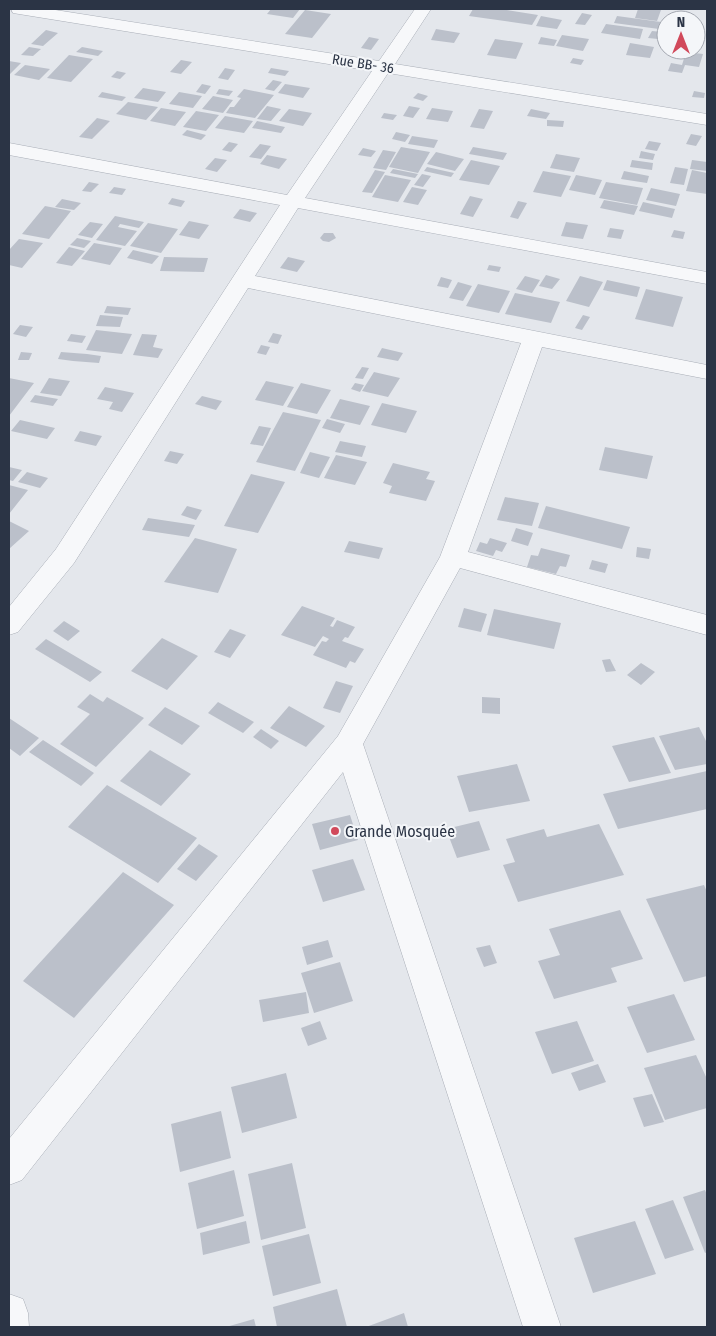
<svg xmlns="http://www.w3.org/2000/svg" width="716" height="1336" font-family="'Fira Sans Condensed',sans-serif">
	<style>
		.building { fill: #bbc0ca }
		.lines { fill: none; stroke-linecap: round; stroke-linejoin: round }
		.street-casing { stroke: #a9aeb7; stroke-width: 1 }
		.street { fill: #f7f8fa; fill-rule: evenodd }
		.poi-dot { fill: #d1495b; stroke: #f4f6f9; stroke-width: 2 }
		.labels { text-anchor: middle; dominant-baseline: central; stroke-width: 4; stroke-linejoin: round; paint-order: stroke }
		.far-street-label { font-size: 14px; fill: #2b3445; stroke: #f4f6f9 }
		.poi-label { font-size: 16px; fill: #2b3445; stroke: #f4f6f9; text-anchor: start }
	</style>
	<rect width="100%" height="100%" fill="#e4e7ec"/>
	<path class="building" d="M271,9H300L293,18L267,14Z
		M473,9H500L538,15L532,25L469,16Z
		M638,9H652L661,10L657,21L635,18Z
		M305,10L331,14L312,38L285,34Z
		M582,13L592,15L585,25L575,24Z
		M541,16L562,20L557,29L536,26Z
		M617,16L661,22L659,29L614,23Z
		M606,24L643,29L640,39L601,33Z
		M436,29L460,33L454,43L431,40Z
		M46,30L58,33L43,46L31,44Z
		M652,31L662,32L658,39L648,38Z
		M562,35L589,39L583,51L556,46Z
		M369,37L379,39L371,50L361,48Z
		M541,37L557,40L554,46L538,44Z
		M495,39L523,43L516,59L487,55Z
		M630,43L654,47L650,58L626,55Z
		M29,47L41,49L33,56L21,55Z
		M82,47L103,51L98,56L76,52Z
		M686,52L703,54L699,67L685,65L682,73L668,71L671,63L682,65Z
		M69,55L93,59L71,82L47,78Z
		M573,58L584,60L581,65L570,63Z
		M181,60L192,62L181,74L170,72Z
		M9,61L21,63L9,75Z
		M25,65L50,69L39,80L14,75Z
		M225,68L235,70L228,80L218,78Z
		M271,68L289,71L285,76L268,73Z
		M117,71L126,73L120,79L111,77Z
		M273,80L282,82L274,91L265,89Z
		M202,84L211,86L205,94L196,92Z
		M285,84L310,88L303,98L278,93Z
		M143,88L166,92L158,102L134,98Z
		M219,89L233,91L229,96L216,94Z
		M244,89L274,95L255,118L226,113L230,107H234L241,98L237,97Z
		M694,91L705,93L704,98L692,97Z
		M102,92L126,97L122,101L98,97Z
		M179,92L202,96L193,108L169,104Z
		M418,93L428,96L423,101L413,98Z
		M213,96L233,100L223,113L202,109Z
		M128,102L158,107L146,120L116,114Z
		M267,106L281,109L271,121L257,119Z
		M409,106L420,108L413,118L403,116Z
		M161,108L186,112L175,126L150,121Z
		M432,108L453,111L448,122L426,119Z
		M289,109L312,113L303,126L279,121Z
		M479,109L493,111L484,129L470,127Z
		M531,109L550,113L546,119L527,116Z
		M196,111L219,115L206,131L183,127Z
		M384,113L397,115L393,120L381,118Z
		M225,116L253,121L244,133L215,128Z
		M97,118L110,121L92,139L79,137Z
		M547,120L564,121L563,127L547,126Z
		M257,121L285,127L281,133L252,128Z
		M187,130L206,135L201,140L182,135Z
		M396,132L410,135L405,142L392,139Z
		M691,134L702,136L696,146L686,144Z
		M412,136L438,140L434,148L408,144Z
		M649,141L661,143L657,151L645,149Z
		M229,142L238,144L231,152L222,150Z
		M260,144L271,146L261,159L249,157Z
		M401,147L430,152L418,173L389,167Z
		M473,147L507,153L503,160L469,154Z
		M363,148L376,151L371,157L358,155Z
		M383,150L396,152L386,170L373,168Z
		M641,151L655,154L653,160L639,158Z
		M436,152L464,159L455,171L427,164Z
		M556,154L580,158L574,172L550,168Z
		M267,155L287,159L279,169L260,164Z
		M215,158L227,160L217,172L205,169Z
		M471,160L500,166L489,185L459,180Z
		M632,160L653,163L652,170L630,167Z
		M692,160L707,162V171L690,169Z
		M427,167L454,173L451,177L424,171Z
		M675,167L688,169L684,185L670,183Z
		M393,169L418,174L415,178L390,173Z
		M375,170L385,172L372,193L362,192Z
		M692,170L707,173V194L686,191Z
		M543,171L571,176L561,197L533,192Z
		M624,171L649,176L647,183L621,179Z
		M422,174L431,176L423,187L414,185Z
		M385,175L411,180L398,202L372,197Z
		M576,175L602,180L595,195L569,190Z
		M89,182L99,184L91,192L82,191Z
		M606,182L643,188L637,205L599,198Z
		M114,187L126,189L122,195L109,193Z
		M412,187L427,190L418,205L403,202Z
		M651,188L680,194L676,206L646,200Z
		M470,196L483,199L473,217L460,214Z
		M172,198L185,201L181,207L168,204Z
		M62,199L81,203L74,210L55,207Z
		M604,200L638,206L634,215L600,208Z
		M518,201L527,203L518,219L510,217Z
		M643,202L675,209L672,218L639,211Z
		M45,206L71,211L49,239L22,234Z
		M240,209L257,213L250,222L233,218Z
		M115,216L144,222L139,228L120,224L118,227L137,231L125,246L96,240Z
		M189,221L209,225L199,239L179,235Z
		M90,222L103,224L92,238L78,235Z
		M566,222L588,225L583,239L561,236Z
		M148,223L178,229L161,253L130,246Z
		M610,228L624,230L621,239L607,237Z
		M674,230L685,232L683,239L671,237Z
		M324,233H333L336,238L329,242L323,241L320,238Z
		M77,238L91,241L84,248L70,245Z
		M19,239L43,243L22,268L9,265V250Z
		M94,243L122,248L110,265L81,259Z
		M69,247L85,251L72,266L56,263Z
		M133,250L159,256L152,264L127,258Z
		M164,257L208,258L204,272L160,271Z
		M288,257L305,261L297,272L280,268Z
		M489,265L501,267L499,272L487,270Z
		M546,275L560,279L552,289L539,286Z
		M525,276L540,280L532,293L516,289Z
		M580,276L603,282L589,307L566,301Z
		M441,277L452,280L448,288L437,286Z
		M607,280L640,287L637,297L603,290Z
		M458,282L472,286L463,301L449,298Z
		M478,284L510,291L499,313L466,306Z
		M646,289L683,297L673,327L635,319Z
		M515,293L560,302L551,323L505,314Z
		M107,306L131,308L128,315L104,313Z
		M100,315L123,317L120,327L96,326Z
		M583,315L590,317L582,330L575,328Z
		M20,325L33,327L26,337L13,334Z
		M96,330L132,334L122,354L86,350Z
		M273,333L282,335L278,344L268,342Z
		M71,334L86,336L82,343L67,341Z
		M142,334L157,335L153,347L163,349L158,358L133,355Z
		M261,345L270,347L266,355L257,353Z
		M382,348L403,353L398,361L377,357Z
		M21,352L32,353L29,360H18Z
		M61,352L87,354L101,356L99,363L73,361L58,359Z
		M362,367L369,368L363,379L355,378Z
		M374,372L400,378L388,397L362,391Z
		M9,378L34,383L9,416Z
		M49,378L70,381L61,396L40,393Z
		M266,381L294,387L283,406L255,400Z
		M301,383L331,390L317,414L287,407Z
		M355,383L364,385L360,392L351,389Z
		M105,387L134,393L122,412L109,409L113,402L97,399Z
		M35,395L58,399L53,406L30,402Z
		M202,396L222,401L216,410L195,404Z
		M340,399L370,406L360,425L330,418Z
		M382,403L417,411L406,433L371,425Z
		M283,412L321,420L295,471L256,462Z
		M327,419L345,424L340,433L322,428Z
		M20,420L55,428L47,439L11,431Z
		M259,426L271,428L263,446L250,444Z
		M80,431L102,436L96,446L74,441Z
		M340,441L366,446L362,457L335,452Z
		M605,447L653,456L647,479L599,470Z
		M170,451L184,454L177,464L164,461Z
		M310,452L330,457L319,478L300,473Z
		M336,455L367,462L355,485L324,478Z
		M393,463L430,472L426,479L435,481L426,501L389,493L392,486L383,483Z
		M9,467L22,470L13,481L9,480Z
		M27,472L48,478L40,488L18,482Z
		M251,474L285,482L258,533L224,526Z
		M9,485L28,490L9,514Z
		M505,497L539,503L532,526L497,520Z
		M187,506L202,510L196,520L181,515Z
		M546,506L630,527L622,549L538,528Z
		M148,518L195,525L189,537L142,530Z
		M9,521L29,531L9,549Z
		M516,528L533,533L528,546L511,541Z
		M195,538L237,549L218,593L164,582Z
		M490,538L507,543L502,552L496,550L493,556L476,551L480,542L487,544Z
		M349,541L383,548L379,559L344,552Z
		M637,547L651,549L649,559L636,557Z
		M541,548L570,555L566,567L560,566L556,574L527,567L531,555L538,556Z
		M592,560L608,564L605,573L589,569Z
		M302,606L335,618L330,626L333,627L337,620L355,627L348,638L345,637L342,641L364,649L355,663L350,661L346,668L313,655L322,641L326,642L329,639L323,636L315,647L281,635Z
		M464,608L487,614L481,632L458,627Z
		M494,609L561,623L554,649L487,635Z
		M64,621L80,631L68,641L53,631Z
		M230,629L246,635L230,658L214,652Z
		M162,638L198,656L167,690L131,671Z
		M46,639L102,672L90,682L35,649Z
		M610,659L616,671L606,672L602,660Z
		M641,663L655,672L641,685L627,675Z
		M336,681L353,686L340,713L323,708Z
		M90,694L103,702L107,697L144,718L96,767L60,744L90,714L77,707Z
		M482,697L500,698V714L482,713Z
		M218,702L254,722L243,733L208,713Z
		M289,706L325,726L306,747L270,728Z
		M165,707L200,726L182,745L148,725Z
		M9,718L39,738L20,756L9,748Z
		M699,727L707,743V764L675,770L659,736Z
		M261,729L279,741L271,749L253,737Z
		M654,737L671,773L629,782L612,746Z
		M43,740L94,773L81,786L29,752Z
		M150,750L191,774L161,806L120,781Z
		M517,764L530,801L469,812L457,776Z
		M707,771V809L618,829L603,794Z
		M107,785L197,838L158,883L68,827Z
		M350,815L358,840L320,850L312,824Z
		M479,821L490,850L457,858L446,829Z
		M599,824L624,875L518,902L503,865L515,862L506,839L544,829L547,837Z
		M199,844L218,856L196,881L177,869Z
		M353,859L365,890L323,902L312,870Z
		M123,872L174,905L74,1018L23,981Z
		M704,885L707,892V976L684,982L646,899Z
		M620,910L643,959L611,968L617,982L554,999L538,961L560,955L549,929Z
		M328,940L333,957L307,965L302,947Z
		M490,945L497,963L484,967L476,948Z
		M340,962L353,1001L314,1013L301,973Z
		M306,992L309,1013L263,1022L259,1000Z
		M674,994L695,1040L647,1053L627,1007Z
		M320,1021L327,1039L308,1046L301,1028Z
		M577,1021L594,1061L552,1074L535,1032Z
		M696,1055L707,1079V1108L665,1120L644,1068Z
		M598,1064L606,1082L579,1091L571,1073Z
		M286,1073L297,1118L242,1133L231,1087Z
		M652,1094L664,1122L644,1127L633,1098Z
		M221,1111L231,1158L180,1172L171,1124Z
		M292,1163L306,1228L261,1240L248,1174Z
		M234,1170L244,1216L197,1229L188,1183Z
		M705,1190L707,1195V1252L705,1253L683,1197Z
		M673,1200L694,1250L665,1259L645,1209Z
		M246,1221L250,1243L203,1255L200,1233Z
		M635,1221L656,1274L593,1293L574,1238Z
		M309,1234L321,1283L273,1296L262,1246Z
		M337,1289L347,1327H277L273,1307Z
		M404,1313L408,1327H366Z
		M254,1319L256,1327H226Z"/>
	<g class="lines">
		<defs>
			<path id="street" d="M11,9H49L379,61L415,9H431L395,64L707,114V125L388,73L305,198L707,272V284L298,208L255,276L707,365V379L542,347L468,552L707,615V635L460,568L363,744L561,1327H523L343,772L22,1180L9,1185V1139L338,736L440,557L521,343L248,288L74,563L18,632L9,635V607L56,549L280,205L9,155V143L287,195L372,71L19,14L13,13Z
				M9,1294L23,1299L28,1313L29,1327H9Z"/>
		</defs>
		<use href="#street" class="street-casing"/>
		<use href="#street" class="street"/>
	</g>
	<circle class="poi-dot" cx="335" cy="831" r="5"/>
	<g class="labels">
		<g class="far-street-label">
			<text transform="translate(363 64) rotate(9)">Rue BB- 36</text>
		</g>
		<g class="poi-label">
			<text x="345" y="831">Grande Mosquée</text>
		</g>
	</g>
	<rect width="716" height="1336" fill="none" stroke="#2b3445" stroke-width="20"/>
	<g transform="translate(681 35)"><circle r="24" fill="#f4f6f9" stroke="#a4a8b1"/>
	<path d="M0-4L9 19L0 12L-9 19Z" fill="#d1495b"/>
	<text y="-8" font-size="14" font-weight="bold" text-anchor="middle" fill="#2b3445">N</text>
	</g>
</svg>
